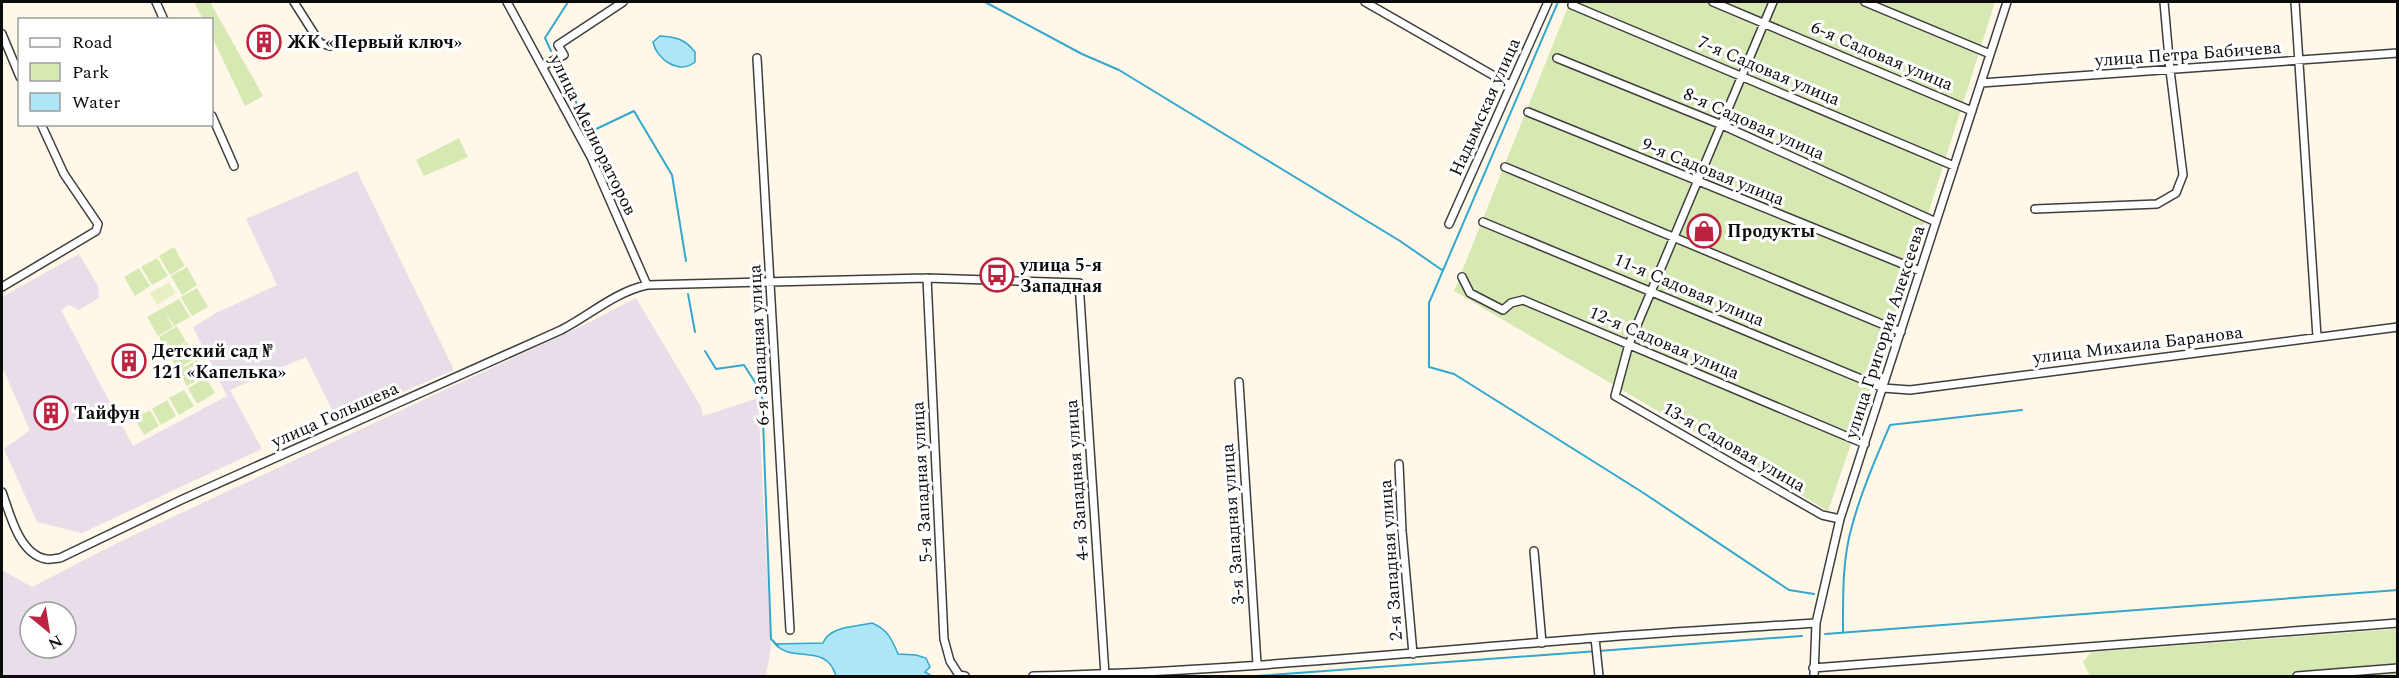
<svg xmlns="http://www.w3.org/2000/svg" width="2399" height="678" font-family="Spectral,serif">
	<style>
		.industrial { fill: #e7deea; fill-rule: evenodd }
		.green { fill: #d6e9b3 }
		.pitch { fill: #e7f0c5 }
		.water { fill: #ade6f6; stroke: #33a7ce; stroke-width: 1.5 }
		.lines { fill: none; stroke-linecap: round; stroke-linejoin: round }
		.stream { stroke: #33a7ce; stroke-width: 2 }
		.minor-casing { stroke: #3e3e3e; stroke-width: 10 }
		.minor { stroke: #fff; stroke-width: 7 }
		.labels { text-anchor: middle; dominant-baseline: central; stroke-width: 6; stroke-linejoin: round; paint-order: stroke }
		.poi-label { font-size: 18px; font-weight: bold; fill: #0b0b0b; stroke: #fff; text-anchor: start }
		.street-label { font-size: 18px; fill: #0b0b0b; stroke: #fff }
	</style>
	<rect width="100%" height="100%" fill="#fff7e8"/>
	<path class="industrial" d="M357,171L454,370L337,420L306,357L230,390L262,449L82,533L37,522L4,449L30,430L2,367V297L79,254L98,286L99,298L79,310L69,305L61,310L133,446L227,396L193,327L216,313L277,285L246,219Z
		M636,298L701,407L703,416L758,398L771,647L766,676H2V570L32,587L119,542L582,326ZM30,612H66V648H30Z"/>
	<path class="green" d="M194,2H210L263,96L245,106L212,37V20L203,19Z
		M1570,2H1995L1902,296L1828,511L1454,291Z
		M459,138L468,157L424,176L416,160Z
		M174,247L185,266L170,275L159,256Z
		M157,258L168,276L152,285L141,267Z
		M187,267L197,285L182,295L171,276Z
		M139,268L150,286L135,296L124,277Z
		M197,288L208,307L192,316L181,297Z
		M179,299L190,317L174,326L163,308Z
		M163,308L173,327L158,336L147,317Z
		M177,326L186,342L168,352L159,337Z
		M187,342L196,358L177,369L168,353Z
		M197,360L206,375L187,386L178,370Z
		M206,378L215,393L197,404L188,388Z
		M184,390L194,406L179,415L169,398Z
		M167,400L176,416L161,425L152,409Z
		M150,410L159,426L144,435L135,419Z
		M2397,629V676H2090L2083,662L2091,652Z"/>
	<path class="pitch" d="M169,282L176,293L157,305L150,293Z"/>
	<path class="water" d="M660,36C676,37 685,39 695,52V62C679,75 656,59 653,42Z
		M872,623C887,629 892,639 898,654L916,655L926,658L930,667L925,672L932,676H836C826,642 793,664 775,644L823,643C830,626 855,627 872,623Z"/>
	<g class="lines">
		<path class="stream" d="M985,2L1082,54L1119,70L1400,241L1442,270
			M1558,2L1429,303V367L1454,374L1642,492L1789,590L1814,594
			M551,51L545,38L568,2
			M561,71L578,106
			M589,126L592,131L634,111L672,175L686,261
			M688,294L695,332
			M705,351L716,369L744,365L762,393L771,639L778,646
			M1843,633C1843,598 1842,560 1852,526C1861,492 1876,458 1890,425L2022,410
			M1825,634L2398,590
			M1257,676L1802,636"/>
		<defs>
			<path id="minor" d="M156,2L164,20
				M294,2L320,43L330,46
				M507,2L591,157L647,285
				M1365,2L1510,85
				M1713,2L1972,111
				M1773,2L1629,344L1615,396L1822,515L1840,519
				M1865,2L1990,54
				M2295,2L2317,337
				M1572,5L1954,166
				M2,34L20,77
				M757,58L790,630
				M1557,58L1722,125L1936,222
				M543,66L564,55L558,45L623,2
				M1981,83L2398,53
				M1528,112L1920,271
				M212,116L234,166
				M1505,167L1901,332
				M2035,209L2157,204L2176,193L2183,175L2170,70L2164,2
				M1483,222L1883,388L1910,390L2398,327
				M1449,224L1548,2
				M1462,277L1470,293L1503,310L1511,303L1523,300L1865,444
				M927,278L944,639L950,661L959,675L965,676
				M2,287L96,231L98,224L64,174L41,124
				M1239,382L1257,664
				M1399,464L1402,531L1413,654
				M2,492C10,514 19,554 46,559C50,560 56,558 60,558L181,500L561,330C590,315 615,292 647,285L927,278L1079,283L1105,675
				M1534,551L1542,643
				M1595,638L1599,676
				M1813,668L2398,623
				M1033,676C1220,672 1407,653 1594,638C1668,632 1742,628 1816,623
				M1814,676L1816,623L1840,519L2007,2
				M2297,676L2398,668"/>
		</defs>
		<use href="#minor" class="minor-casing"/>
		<use href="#minor" class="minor"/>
	</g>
	<defs>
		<symbol id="building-ring" viewBox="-11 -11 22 22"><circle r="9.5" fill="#fff" stroke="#bb2340" stroke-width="1.5"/><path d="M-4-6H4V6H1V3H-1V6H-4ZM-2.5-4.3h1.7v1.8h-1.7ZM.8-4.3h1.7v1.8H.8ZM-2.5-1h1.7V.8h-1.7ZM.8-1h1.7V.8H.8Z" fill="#bb2340"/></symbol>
		<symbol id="shop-ring" viewBox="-11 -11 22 22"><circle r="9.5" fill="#fff" stroke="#bb2340" stroke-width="1.5"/><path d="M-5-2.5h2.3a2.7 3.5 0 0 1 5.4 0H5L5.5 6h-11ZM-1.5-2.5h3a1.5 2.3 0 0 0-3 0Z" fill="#bb2340"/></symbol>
		<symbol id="bus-ring" viewBox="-11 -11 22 22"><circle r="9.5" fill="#fff" stroke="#bb2340" stroke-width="1.5"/><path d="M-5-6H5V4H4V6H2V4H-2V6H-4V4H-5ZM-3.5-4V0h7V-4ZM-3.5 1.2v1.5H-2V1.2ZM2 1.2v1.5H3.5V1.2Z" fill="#bb2340"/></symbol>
	</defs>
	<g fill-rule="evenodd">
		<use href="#building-ring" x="245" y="23" width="38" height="38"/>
		<use href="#shop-ring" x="1685" y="212" width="38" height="38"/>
		<use href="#bus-ring" x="978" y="256" width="38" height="38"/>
		<use href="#building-ring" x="110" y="342" width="38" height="38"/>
		<use href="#building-ring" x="32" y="394" width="38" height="38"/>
	</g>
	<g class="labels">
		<g class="poi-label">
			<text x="287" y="42">ЖК «Первый ключ»</text>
			<text x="1727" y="231">Продукты</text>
			<text x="1020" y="265">улица 5-я<tspan x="1020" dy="21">Западная</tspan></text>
			<text x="152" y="351">Детский сад №<tspan x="152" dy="21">121 «Капелька»</tspan></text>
			<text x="74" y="413">Тайфун</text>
		</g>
		<g class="street-label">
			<text transform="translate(2188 54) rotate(-4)">улица Петра Бабичева</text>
			<text transform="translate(1882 56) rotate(23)">6-я Садовая улица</text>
			<text transform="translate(1769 71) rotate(23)">7-я Садовая улица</text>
			<text transform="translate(1485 107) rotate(-66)">Надымская улица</text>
			<text transform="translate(1754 124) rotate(24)">8-я Садовая улица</text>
			<text transform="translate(593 135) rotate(64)">улица Мелиораторов</text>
			<text transform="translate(1713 172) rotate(22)">9-я Садовая улица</text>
			<text transform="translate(1689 290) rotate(23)">11-я Садовая улица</text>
			<text transform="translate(1885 332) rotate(-72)">улица Григория Алексеева</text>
			<text transform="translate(1664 343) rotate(23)">12-я Садовая улица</text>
			<text transform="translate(759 345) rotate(-93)">6-я Западная улица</text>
			<text transform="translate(2138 345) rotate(-7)">улица Михаила Баранова</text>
			<text transform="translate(335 415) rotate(-24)">улица Голышева</text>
			<text transform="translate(1734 447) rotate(30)">13-я Садовая улица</text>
			<text transform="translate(1077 480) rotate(-94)">4-я Западная улица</text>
			<text transform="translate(922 482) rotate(-93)">5-я Западная улица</text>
			<text transform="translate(1233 524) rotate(-94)">3-я Западная улица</text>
			<text transform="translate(1391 560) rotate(-94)">2-я Западная улица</text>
		</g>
	</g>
	<rect width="2399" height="678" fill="none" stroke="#0b0b0b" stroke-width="6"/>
	<rect x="18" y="18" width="195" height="108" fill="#ffffff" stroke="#9d9d9d" stroke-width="1.5"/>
	<rect x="30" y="38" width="30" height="9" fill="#ffffff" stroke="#9d9d9d" stroke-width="1.5"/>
	<text x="72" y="48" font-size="18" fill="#0b0b0b">Road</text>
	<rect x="30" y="63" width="30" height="18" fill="#d6e9b3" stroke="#9d9d9d" stroke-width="1.5"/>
	<text x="72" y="78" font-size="18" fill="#0b0b0b">Park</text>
	<rect x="30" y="93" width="30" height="18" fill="#ade6f6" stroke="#9d9d9d" stroke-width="1.5"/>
	<text x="72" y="108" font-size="18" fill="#0b0b0b">Water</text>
	<g transform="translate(48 630) rotate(150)"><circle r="28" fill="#ffffff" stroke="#9d9d9d" stroke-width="1.5"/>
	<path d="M0-4.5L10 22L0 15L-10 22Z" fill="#bb2340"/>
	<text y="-9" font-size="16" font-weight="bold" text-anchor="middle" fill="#0b0b0b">N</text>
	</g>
</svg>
